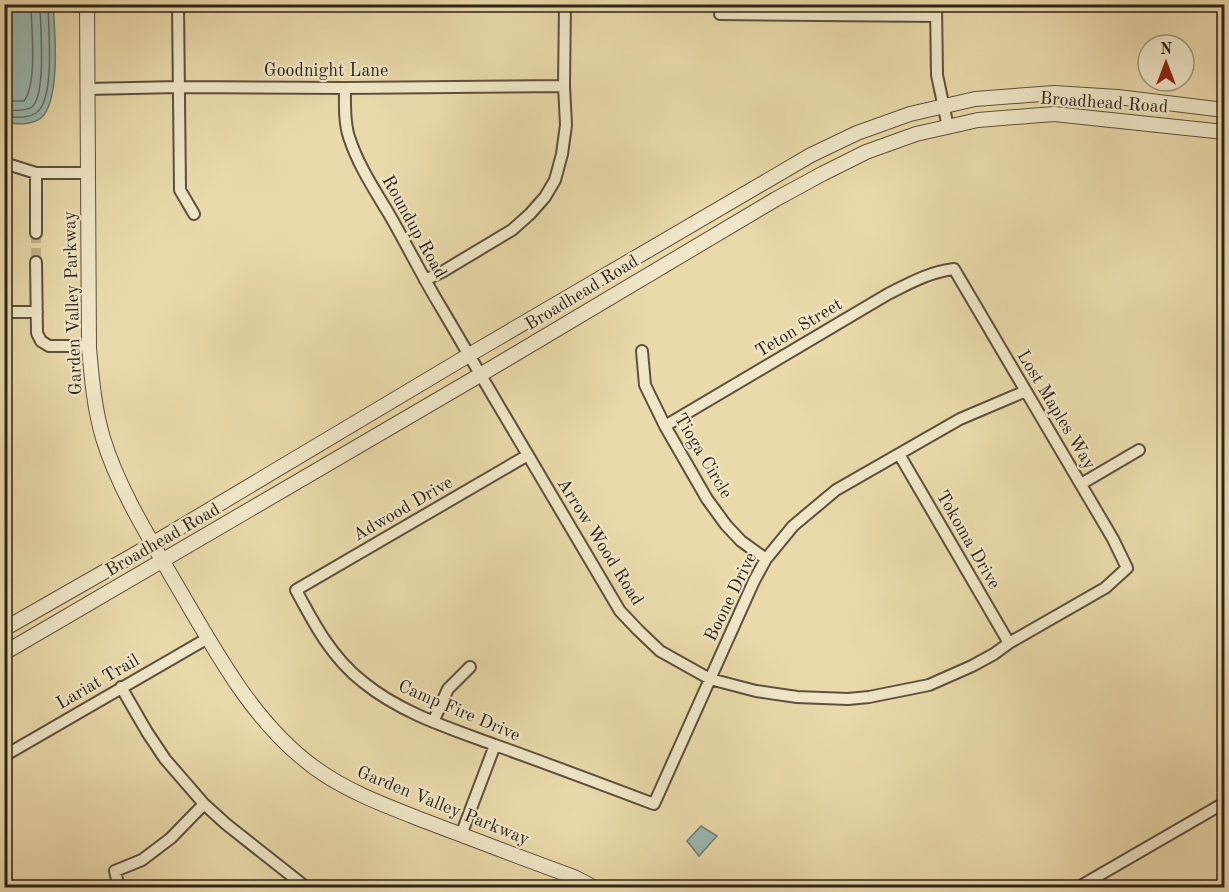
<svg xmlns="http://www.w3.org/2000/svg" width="1229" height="892" font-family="'Old Standard TT',serif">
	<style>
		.water { fill: #9ab9b2; stroke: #6f7d75; stroke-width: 1.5 }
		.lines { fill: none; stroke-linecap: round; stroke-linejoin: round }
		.shore { stroke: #646e66; stroke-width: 1.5 }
		.minor-tunnel { stroke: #c5b58e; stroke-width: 10; stroke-dasharray: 10 5; stroke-linecap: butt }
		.minor-casing { stroke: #5e503e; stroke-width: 14 }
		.tertiary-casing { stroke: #5e503e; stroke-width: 16 }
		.minor { stroke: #f1e7c8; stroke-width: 10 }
		.tertiary { stroke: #f1e7c8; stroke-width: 14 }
		.labels { text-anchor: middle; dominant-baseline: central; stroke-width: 4.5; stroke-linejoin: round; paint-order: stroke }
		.street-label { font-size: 18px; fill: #2f2219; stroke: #f1e7c8 }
	</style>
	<rect width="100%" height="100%" fill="#eadaab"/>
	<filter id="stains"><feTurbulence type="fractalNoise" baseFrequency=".00333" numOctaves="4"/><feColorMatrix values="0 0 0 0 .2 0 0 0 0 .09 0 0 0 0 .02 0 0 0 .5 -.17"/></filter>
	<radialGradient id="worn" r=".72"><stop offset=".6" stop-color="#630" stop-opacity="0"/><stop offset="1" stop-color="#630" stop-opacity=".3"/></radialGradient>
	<path class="water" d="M5,4L53,5C55,31 60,93 44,115C35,126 17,124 5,123Z
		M701,826L717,836L699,856L687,841Z"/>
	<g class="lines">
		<path class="shore" d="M4,101H24C38,82 31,28 31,4
			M4,110C12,110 26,112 32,107C47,92 40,25 40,4
			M4,117C15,117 27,119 36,113C56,99 48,27 48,4"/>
		<path class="minor-tunnel" d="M36,233V262"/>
		<defs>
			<path id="minor" d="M178,4L180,190L194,214
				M936,4L937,75L948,127
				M720,14L936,16
				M345,88C345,104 344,122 349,137C358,165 374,189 389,214C407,245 423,278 442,309C501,410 561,511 620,611L638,630L660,651L710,679L756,691L797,697L848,699L869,697L929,685L972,666L994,654L1009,643L1105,588L1127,568L1113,539L954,269C929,272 910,283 888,294L665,426
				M87,89L178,87L345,88L564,86
				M4,163L36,173
				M36,233V173H88
				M36,262L37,333L41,341L49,346H89
				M425,280L442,272L512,230L530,214L545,197L555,180L562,154L566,125L564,86L565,4
				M4,312H37
				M642,351L645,385L665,426L707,499L726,525L741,541L766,559
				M899,454L1009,643
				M528,455L296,590C314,624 332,658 363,682C401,713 449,728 495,745C548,764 601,784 654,804L754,581L766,559L793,526L836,490L960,419L1026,391
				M1081,484L1139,450
				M121,687L147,732L165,759L204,804L226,824L307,888
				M433,722L448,689L470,667
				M4,756L208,638
				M461,835L495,745
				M119,888L115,871L142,860L171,838L204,804
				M1077,888L1224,803"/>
			<path id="tertiary" d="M87,4L89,348C92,380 94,407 103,438C118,488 150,539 176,584C215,650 252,722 315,768C348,792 387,806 425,821C475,840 524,859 574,877L595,888
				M4,629L137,553L469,355L811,155L857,133L910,114L975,99L1054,93L1118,97L1224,110
				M4,653L480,375L776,199L822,174L866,152L916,134L978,120L1054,114L1224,132"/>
		</defs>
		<use href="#minor" class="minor-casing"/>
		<use href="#tertiary" class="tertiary-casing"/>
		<use href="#minor" class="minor"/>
		<use href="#tertiary" class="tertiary"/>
	</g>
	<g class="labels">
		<g class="street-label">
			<text x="326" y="71">Goodnight Lane</text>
			<text transform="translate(1104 103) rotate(4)">Broadhead Road</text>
			<text transform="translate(414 227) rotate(61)">Roundup Road</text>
			<text transform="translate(582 293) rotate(-31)">Broadhead Road</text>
			<text transform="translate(73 303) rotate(-92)">Garden Valley Parkway</text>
			<text transform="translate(799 328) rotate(-31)">Teton Street</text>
			<text transform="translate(1056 410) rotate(59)">Lost Maples Way</text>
			<text transform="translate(703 456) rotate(59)">Tioga Circle</text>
			<text transform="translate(403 509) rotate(-30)">Adwood Drive</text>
			<text transform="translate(163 540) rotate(-30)">Broadhead Road</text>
			<text transform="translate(968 540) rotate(60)">Tokoma Drive</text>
			<text transform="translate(600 542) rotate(58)">Arrow Wood Road</text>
			<text transform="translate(731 597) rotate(-64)">Boone Drive</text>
			<text transform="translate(98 682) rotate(-30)">Lariat Trail</text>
			<text transform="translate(459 711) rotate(23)">Camp Fire Drive</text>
			<text transform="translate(443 806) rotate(22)">Garden Valley Parkway</text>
		</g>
	</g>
	<rect width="1229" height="892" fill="none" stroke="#eadaab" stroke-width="24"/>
	<rect x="6" y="6" width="1217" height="880" fill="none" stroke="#2f2219" stroke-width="3"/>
	<rect x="12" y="12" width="1205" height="868" fill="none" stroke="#2f2219" stroke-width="1.5"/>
	<g transform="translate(1166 63)"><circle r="28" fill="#f1e7c8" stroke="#a39882" stroke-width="1.5"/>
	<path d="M0-4.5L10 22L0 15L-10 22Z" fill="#8f2418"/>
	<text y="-9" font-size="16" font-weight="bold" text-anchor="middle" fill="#2f2219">N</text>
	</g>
	<rect width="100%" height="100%" filter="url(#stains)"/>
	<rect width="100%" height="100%" fill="url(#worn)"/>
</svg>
